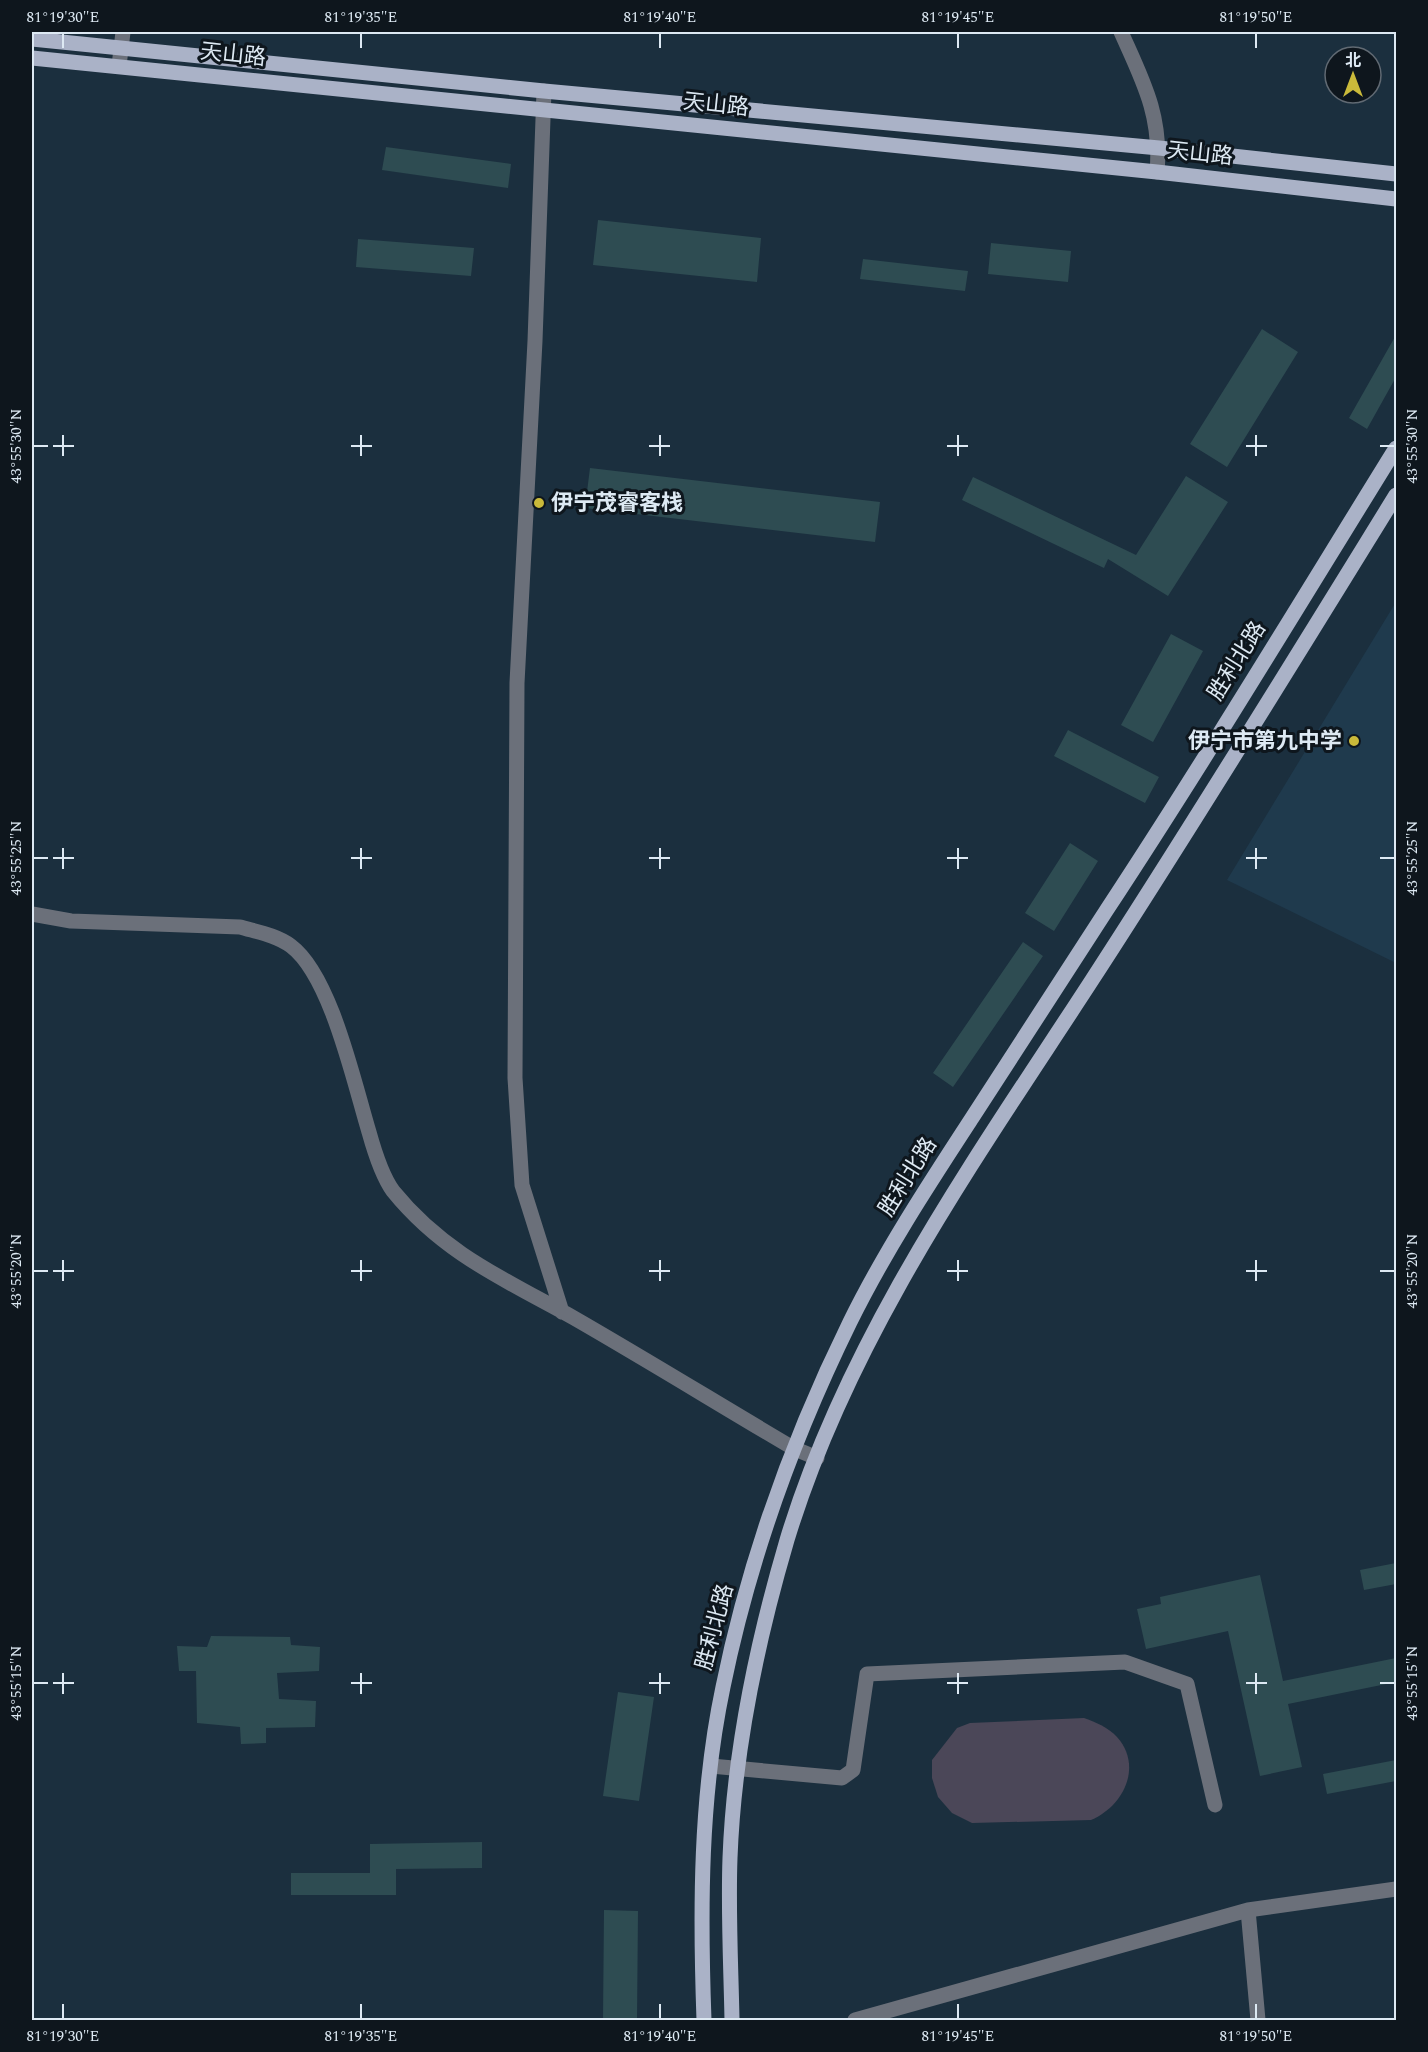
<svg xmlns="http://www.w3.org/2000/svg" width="1428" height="2052" font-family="Spectral,'Noto Sans SC',serif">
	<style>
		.built { fill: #1f3a4d }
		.green { fill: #4b4758 }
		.building { fill: #2e4c52 }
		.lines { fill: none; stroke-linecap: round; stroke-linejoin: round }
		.minor { stroke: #6b707a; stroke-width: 15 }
		.major { stroke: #aab2c7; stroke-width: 15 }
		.ticks { fill: none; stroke: #dde9f3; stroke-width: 2 }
		.poi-dot { fill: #caba3a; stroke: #0e161d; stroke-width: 2 }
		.labels { text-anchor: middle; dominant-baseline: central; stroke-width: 6; stroke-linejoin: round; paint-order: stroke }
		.street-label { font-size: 22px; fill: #dde9f3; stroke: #0e161d }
		.poi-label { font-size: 22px; font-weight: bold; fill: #dde9f3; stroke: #0e161d; text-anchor: start }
		.neatline { fill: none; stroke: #dde9f3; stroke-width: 2 }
		.ticks-label { font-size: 15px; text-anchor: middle; fill: #dde9f3 }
	</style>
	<rect width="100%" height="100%" fill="#1b2f3e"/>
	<path class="built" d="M1396,602V963L1227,880Z"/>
	<path class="green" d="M1084,1718C1095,1722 1108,1727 1117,1737C1143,1766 1124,1806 1091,1820L972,1823L952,1813L938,1797L932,1778V1760L957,1728L970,1723Z"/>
	<path class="building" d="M386,147L511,164L508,188L382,170Z
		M598,220L761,238L757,282L593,265Z
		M358,239L474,248L471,276L356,267Z
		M991,243L1071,251L1068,282L988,274Z
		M863,259L968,271L965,291L860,279Z
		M1262,329L1298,352L1227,467L1190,444Z
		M1396,335V377L1367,429L1349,418Z
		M590,468L880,502L875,542L585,508Z
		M1186,476L1228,502L1168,596L1108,559L1104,568L962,500L973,477L1136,555Z
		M1171,634L1203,651L1153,742L1121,725Z
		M1068,730L1159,777L1145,803L1054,756Z
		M1070,843L1098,861L1054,931L1025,913Z
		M1023,942L1043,956L953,1087L933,1073Z
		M1396,1563V1584L1364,1590L1360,1570Z
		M1260,1575L1283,1681L1396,1658V1682L1288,1704L1302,1767L1260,1776L1228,1631L1146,1649L1137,1609L1161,1604L1160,1597Z
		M211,1636L290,1637L291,1645L320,1647L319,1671L277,1673L279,1699L316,1701L315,1727L266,1728V1743L241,1744L240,1727L197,1723L196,1671H179L177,1646L207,1647Z
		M618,1692L654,1697L639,1801L603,1796Z
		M1396,1760V1781L1327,1794L1323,1774Z
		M482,1842V1868L396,1869V1895H291V1873H370V1844Z
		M604,1910L638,1911L637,2020H603Z"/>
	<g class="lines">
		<path class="minor" d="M1121,32C1143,81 1162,116 1157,172
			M119,66L123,32
			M544,91L535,341L517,683L515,1078L522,1185L562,1312
			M32,914L71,921L240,927C257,932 276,935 291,946C331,976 354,1083 369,1132C374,1150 382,1176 393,1191C444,1254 506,1280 574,1318C647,1360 720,1405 793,1448L817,1458
			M711,1766L842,1778L853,1770L867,1674L1125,1662L1187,1684L1215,1805
			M1248,1910L1258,2020
			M855,2020L1248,1910L1396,1889"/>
		<path class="major" d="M32,39L544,91L1159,148L1396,174
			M32,58L1157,172L1396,199
			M704,2020C700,1910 700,1796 723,1687C749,1560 793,1438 850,1322C885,1251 929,1184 972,1118C1017,1049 1062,980 1106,911C1206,759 1300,603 1396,448
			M732,2020C731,1967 728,1912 730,1858C734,1751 757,1642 787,1540C849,1335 977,1157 1092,980C1196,820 1296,657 1396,495"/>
	</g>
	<path class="ticks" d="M63,33V48M361,33V48M660,33V48M958,33V48M1256,33V48M63,435V456M361,435V456M660,435V456M958,435V456M1256,435V456M33,446H48M53,446H74M351,446H372M649,446H670M947,446H968M1246,446H1267M1380,446H1395M63,848V869M361,848V869M660,848V869M958,848V869M1256,848V869M33,858H48M53,858H74M351,858H372M649,858H670M947,858H968M1246,858H1267M1380,858H1395M63,1260V1281M361,1260V1281M660,1260V1281M958,1260V1281M1256,1260V1281M33,1271H48M53,1271H74M351,1271H372M649,1271H670M947,1271H968M1246,1271H1267M1380,1271H1395M63,1673V1694M361,1673V1694M660,1673V1694M958,1673V1694M1256,1673V1694M33,1683H48M53,1683H74M351,1683H372M649,1683H670M947,1683H968M1246,1683H1267M1380,1683H1395M63,2004V2019M361,2004V2019M660,2004V2019M958,2004V2019M1256,2004V2019"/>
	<g class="poi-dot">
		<circle cx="539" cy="503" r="6"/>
		<circle cx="1354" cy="741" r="6"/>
	</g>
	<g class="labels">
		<g class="street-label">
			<text transform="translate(233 55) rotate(6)">天山路</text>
			<text transform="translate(716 105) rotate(6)">天山路</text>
			<text transform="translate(1200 154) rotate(6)">天山路</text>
			<text transform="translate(1237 661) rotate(-58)">胜利北路</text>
			<text transform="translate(908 1177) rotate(-58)">胜利北路</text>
			<text transform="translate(715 1627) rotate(-75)">胜利北路</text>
		</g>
		<g class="poi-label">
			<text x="551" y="503">伊宁茂睿客栈</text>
			<text x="1342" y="741" text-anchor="end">伊宁市第九中学</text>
		</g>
	</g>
	<rect width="1428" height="2052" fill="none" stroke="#0e161d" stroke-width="66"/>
	<g transform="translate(1353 75)"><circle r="28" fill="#0e161d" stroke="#616a73" stroke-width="1.5"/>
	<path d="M0-4.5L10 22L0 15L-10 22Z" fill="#caba3a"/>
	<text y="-9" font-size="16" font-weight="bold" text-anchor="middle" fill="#dde9f3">北</text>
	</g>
	<rect x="33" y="33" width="1362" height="1986" class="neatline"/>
	<g class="ticks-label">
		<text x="63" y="22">81°19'30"E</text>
		<text x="361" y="22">81°19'35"E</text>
		<text x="660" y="22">81°19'40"E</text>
		<text x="958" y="22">81°19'45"E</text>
		<text x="1256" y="22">81°19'50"E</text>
		<text transform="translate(16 446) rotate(-90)" y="5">43°55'30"N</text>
		<text transform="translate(1412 446) rotate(-90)" y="5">43°55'30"N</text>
		<text transform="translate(16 858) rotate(-90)" y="5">43°55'25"N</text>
		<text transform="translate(1412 858) rotate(-90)" y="5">43°55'25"N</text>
		<text transform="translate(16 1271) rotate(-90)" y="5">43°55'20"N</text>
		<text transform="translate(1412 1271) rotate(-90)" y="5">43°55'20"N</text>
		<text transform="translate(16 1683) rotate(-90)" y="5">43°55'15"N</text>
		<text transform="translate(1412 1683) rotate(-90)" y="5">43°55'15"N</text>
		<text x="63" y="2041">81°19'30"E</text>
		<text x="361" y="2041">81°19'35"E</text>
		<text x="660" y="2041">81°19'40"E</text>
		<text x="958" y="2041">81°19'45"E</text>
		<text x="1256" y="2041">81°19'50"E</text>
	</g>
</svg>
